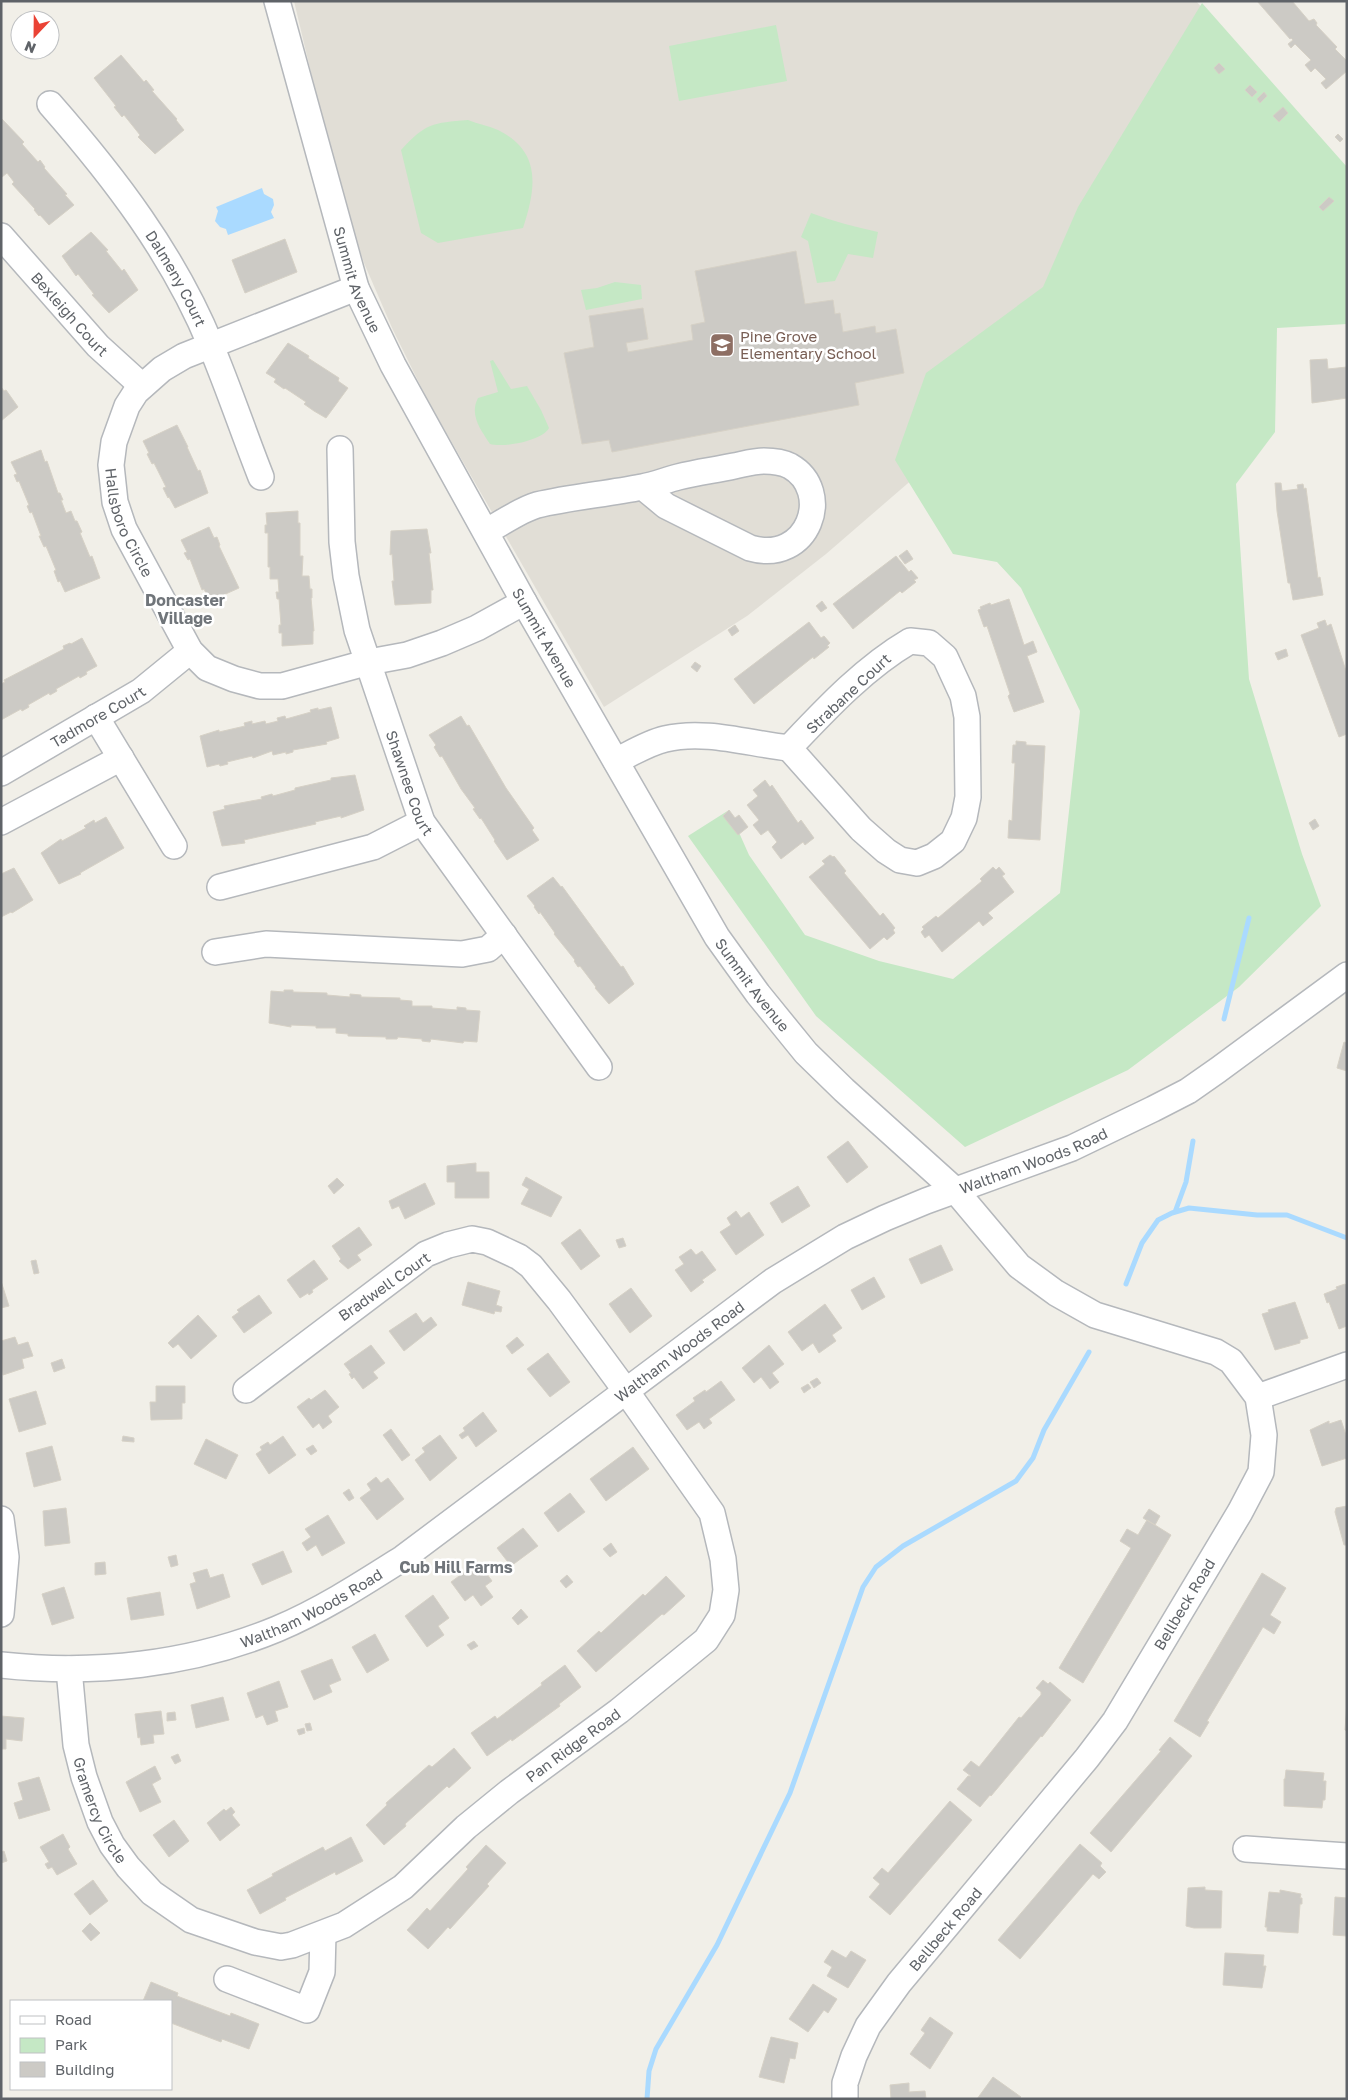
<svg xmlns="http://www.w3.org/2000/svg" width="1348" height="2100" font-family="'Golos Text',sans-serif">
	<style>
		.education { fill: #e1ded6 }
		.green { fill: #c5e8c5 }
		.water { fill: #aadaff }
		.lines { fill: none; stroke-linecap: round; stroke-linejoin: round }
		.stream { stroke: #aadaff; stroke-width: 5 }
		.building { fill: #cccac5; stroke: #d6d1c6 }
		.minor-casing { stroke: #b5b8bc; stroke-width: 28 }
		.minor { stroke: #fff; stroke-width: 25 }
		.labels { text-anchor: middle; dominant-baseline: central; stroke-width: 5; stroke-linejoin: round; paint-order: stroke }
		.street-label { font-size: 15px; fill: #5f6368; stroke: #fff }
		.education-label { font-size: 15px; fill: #785e54; stroke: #fff; text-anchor: start }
		.neighbourhood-label { font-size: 16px; font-weight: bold; fill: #70757a; stroke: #fff }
	</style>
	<rect width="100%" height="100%" fill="#f1efe8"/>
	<path class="education" d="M294,1H1196L1246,57L929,465L826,554L747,616L604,707L428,401L393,330L364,263L336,178Z"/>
	<path class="green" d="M1202,3L1347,167V324L1277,328L1275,432L1236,484L1249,679L1302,854L1321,906L1239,987L1128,1070L965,1147L816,1016L688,836L729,810L749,855L805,935L879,961L953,979L1060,893L1080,711L1021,588L997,562L953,554L895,460L926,373L1043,287L1078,207Z
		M776,25L787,81L679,101L669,46Z
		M468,120C478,124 489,126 498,130C542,152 536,188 523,228L438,243L421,233L401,150C426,123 432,123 468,120Z
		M811,213C833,221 855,227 878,232L873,258L848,254L835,281L817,283L808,241L801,237Z
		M615,282L641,285L642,299L586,310L581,290L597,288Z
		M493,360L511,389L527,386L541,410L549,428C542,441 503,448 490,444C481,430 469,415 478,398L498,392L490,361Z"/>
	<path class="water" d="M262,188L264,194L273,199L274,205L271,212L274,218L228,235L226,229L220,227L215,221L218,211L216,207Z"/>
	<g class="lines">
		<path class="stream" d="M1224,1019L1249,918
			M1175,1212L1186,1182L1193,1141
			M1126,1284L1142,1243L1158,1220L1172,1213L1189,1208L1257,1215H1287L1347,1238
			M647,2099L649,2071L656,2049L717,1945L790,1793L863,1587L876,1567L903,1546L1016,1481L1033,1458L1044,1430L1089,1352"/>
	</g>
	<path class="building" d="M1257,1H1292L1309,21L1314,19L1317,23L1316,25L1337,47L1335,49L1347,61V71L1326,89L1321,83L1326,79L1315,68L1311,72L1305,65L1311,60L1295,44L1291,48L1288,44L1293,40L1291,38L1290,39Z
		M121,55L144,82L146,80L154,90L152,91L177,119L176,120L184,130L155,154L138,137L140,135L124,115L122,117L114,107L116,106L94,78Z
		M1219,63L1225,69L1219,74L1214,68Z
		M1250,85L1257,92L1252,97L1245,90Z
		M1264,92L1267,96L1260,103L1257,99Z
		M1283,107L1288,113L1279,122L1273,116Z
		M1,118L24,142L22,144L38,162L40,160L45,167L44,168L67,194L65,195L74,205L49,225L40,215L39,216L34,210L35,209L12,184L14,182L7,173L2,177L1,175Z
		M1338,134L1343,139L1340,142L1335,137Z
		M1329,197L1334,201L1323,211L1319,207Z
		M91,232L108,250L106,251L122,271L124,269L138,290L109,313L92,295L94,294L78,274L76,276L62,256Z
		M285,239L297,272L245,293L232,260Z
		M796,251L805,304L833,300L835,314L840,313L843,332L875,326L876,333L896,329L904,373L855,383L859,405L612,452L609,440L582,444L564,353L594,347L589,316L643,308L648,339L626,343L628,352L693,340L691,325L705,322L695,271Z
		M288,343L309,356L308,358L339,378L338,381L348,388L326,418L314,411L304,404L306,402L285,388L284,389L274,382L276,379L266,373Z
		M1327,359L1328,369L1347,367V398L1312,403L1310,360Z
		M1,387L4,391L6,390L18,407L1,421Z
		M177,425L188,447H187L198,471L200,470L208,493L175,508L169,497L168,498L163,488L166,487L154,463L152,464L147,454L149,453L143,441Z
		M41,450L45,462L47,461L58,493H60L63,500H61L66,513L71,511L75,521H77L82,532L80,533L90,557L92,556L100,578L65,592L60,581L58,582L54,571L56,570L46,546L44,547L39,536H41L32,512L30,513L27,506L29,505L19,481L17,482L14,475L17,474L11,462Z
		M1275,483H1281L1282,491L1298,489L1297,485L1303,484L1304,489L1306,488L1318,578L1320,577L1323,595L1293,600L1290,583H1288L1277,511Z
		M298,511V523H300V556H303L302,576H309L310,589H312V598H311L314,631H313V644L282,646V633H279V625H281L279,599H277L276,592H279L278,579H270V567H268V533H265V525H267L266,513Z
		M209,527L214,538L217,537L220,545L219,546L239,588L210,601L204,589L202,590L190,559L188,560L184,553L187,552L181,540Z
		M427,529L431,553H429L433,590H431V603L395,605L392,581H394L392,554L390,555L391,531Z
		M907,550L913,559L905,564L899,556Z
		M896,556L909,572L911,570L918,578L914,580L916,582L902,593L900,591L853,629L833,604Z
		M1009,599L1024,645L1033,641L1037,652L1027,656L1044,702L1014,712L1008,696L1010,694L987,626L984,627L978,610L981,609L980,607L990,603L991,605Z
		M822,601L827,608L821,612L816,606Z
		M1325,620L1327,626L1331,624L1347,674V734L1339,737L1301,635L1319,628L1317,623Z
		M809,622L821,638L824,636L830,643L827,646L829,647L814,659L813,657L754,704L734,679Z
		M735,625L739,631L732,636L728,630Z
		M82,638L97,666L86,672L87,674L80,678L79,676L56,689L57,691L50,695L49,693L28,705L29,707L22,711L21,709L1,720V684L5,682L4,680L64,649L63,646L70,643L71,644Z
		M1286,649L1288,656L1278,660L1275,653Z
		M695,662L701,666L697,672L691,667Z
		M331,707L339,738L326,742L327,744L293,750V752L286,754V752L273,755L272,751L253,758L252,756L227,762L228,764L220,766L219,764L207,767L200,736L219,730V732L245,726L244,723L252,721V724L265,721L266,724L278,721L277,718L285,716L286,719L311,712L310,710L318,708V710Z
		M461,716L467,726L469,725L506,788L534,828L532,830L539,840L507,860L494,841L495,840L481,818L480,819L473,809L475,808L461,789L442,756L440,757L434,747L436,745L429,735Z
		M1016,741L1026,742V745L1045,746L1040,840L1008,838L1009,820L1012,821L1015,763H1012L1013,745H1016Z
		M355,775L364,810L341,818V816L315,822L316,824L244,840L245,843L222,846L213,812L225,809L224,806L262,799L261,797L272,794L273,796L295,790V788L331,780V778Z
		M765,780L770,787L772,785L798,823L801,820L814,838L805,845L803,842L781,859L772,847L777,842L768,830L761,835L753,825L759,820L747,805L758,796L753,790Z
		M729,810L735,818L739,815L748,827L738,835L723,816Z
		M106,817L124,848L80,873L81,874L59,884L41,853L61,839L62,841L86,828L84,826L94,820L95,823Z
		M1315,819L1319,826L1313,830L1309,823Z
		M830,855L833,857L834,856L846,871L844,873L880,916L883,913L895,928L893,930L895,933L887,940L884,937L870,949L809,877L825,864L822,861Z
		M993,867L996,870L999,867L1005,874L1002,876L1014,892L988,913L993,918L983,926L979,921L942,952L929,935L925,938L921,932L924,929L922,927L936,916L938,918L982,881L980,879Z
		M14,868L33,900L12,913L11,912L1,917V874Z
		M553,877L561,887L562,886L621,967L623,966L634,984L609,1004L595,988L596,987L580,966L578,967L574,961L575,960L554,934L555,933L540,912L539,914L534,907L535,906L527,896Z
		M284,990H293V992L327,993V995L350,997V994L361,995V997L400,998V1000L412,1001V1006H432V1008L457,1010V1007L466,1008V1010L480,1011L477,1042L464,1041L463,1043L431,1039L430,1042L422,1041V1039L398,1037L397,1039H386V1037L348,1036V1034L336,1033V1028H316V1026L291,1025V1027L269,1023L271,991L284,992Z
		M1344,1042L1347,1043V1071L1337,1068Z
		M848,1141L868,1167L847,1183L827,1157Z
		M476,1163V1172H489V1198H455V1182H447V1166Z
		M526,1177L562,1197L551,1217L521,1204L529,1189L522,1185Z
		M337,1178L344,1185L334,1194L328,1186Z
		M425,1183L435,1204L405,1219L399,1206L392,1209L389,1201Z
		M798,1186L810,1206L782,1223L770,1203Z
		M736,1211L741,1218L749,1212L764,1235L736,1255L720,1232L731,1225L727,1218Z
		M359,1227L372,1245L357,1255L361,1260L348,1269L339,1261L341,1259L332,1246Z
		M580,1229L600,1256L581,1270L561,1243Z
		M623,1238L626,1246L619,1248L616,1240Z
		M941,1245L953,1270L921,1284L909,1259Z
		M691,1249L696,1255L702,1251L716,1270L702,1280L704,1282L691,1292L675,1270L684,1264L679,1257Z
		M36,1260L39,1273L34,1274L31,1261Z
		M314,1260L328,1279L312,1290L313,1292L309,1295L308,1293L300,1298L287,1280Z
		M874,1277L885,1297L862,1310L851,1290Z
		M1,1281L9,1306L1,1308Z
		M468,1282L500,1291L496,1305L502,1307L501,1312L495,1311L494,1314L462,1305Z
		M1345,1284L1347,1286V1326L1339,1329L1329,1302L1327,1303L1324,1294L1337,1289L1336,1287Z
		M631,1288L652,1316L630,1333L609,1304Z
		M259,1295L272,1313L244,1333L232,1317L239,1312L237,1310Z
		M1295,1302L1308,1338L1300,1340V1343L1275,1350L1262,1314L1269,1312L1268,1310Z
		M825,1304L842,1328L832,1335L836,1341L819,1353L813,1343L802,1351L788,1332Z
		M416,1313L423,1323L431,1317L437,1325L404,1351L389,1331Z
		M198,1315L217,1336L191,1359L178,1344L173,1348L168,1343Z
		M15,1337L18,1345L28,1342L33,1356L22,1359L24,1368L3,1375L1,1341Z
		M517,1337L524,1345L512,1354L506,1346Z
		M371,1345L385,1363L373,1372L378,1378L363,1389L354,1377L352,1379L349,1374L351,1373L344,1364Z
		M769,1345L784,1364L772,1373L779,1382L770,1389L761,1377L754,1383L742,1368Z
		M548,1353L570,1382L550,1397L527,1369Z
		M62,1359L65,1368L54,1372L51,1363Z
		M817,1378L821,1383L814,1388L810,1382Z
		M721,1381L735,1400L709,1419L712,1423L704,1429L699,1422L687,1430L676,1415L695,1401L693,1398L705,1390L706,1392Z
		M808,1384L811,1388L804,1393L801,1388Z
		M156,1386H185V1403H182V1419L151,1420L150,1402H156Z
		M325,1390L339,1407L328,1416L332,1422L323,1429L319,1423L313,1428L297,1407L309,1398L311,1400Z
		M36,1391L46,1424L19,1432L9,1399Z
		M483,1412L497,1431L476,1447L468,1435L462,1439L459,1435L465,1431L463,1428Z
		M1341,1420L1347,1438V1458L1322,1466L1310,1430L1329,1421V1424Z
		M391,1429L410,1455L402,1461L383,1435Z
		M440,1435L457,1458L430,1481L415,1460L425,1452L422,1448Z
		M123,1436L134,1438V1442L122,1441Z
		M283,1436L296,1455L269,1474L256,1454L262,1450L260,1447L268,1442L270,1445Z
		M206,1439L238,1455L226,1479L194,1464Z
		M313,1445L317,1451L311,1455L306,1449Z
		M52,1446L61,1480L34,1487L26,1453Z
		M633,1447L649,1469L606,1501L590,1479Z
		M376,1477L381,1483L388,1478L404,1499L377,1520L360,1498L371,1490L367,1484Z
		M349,1489L354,1498L349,1501L343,1493Z
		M570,1493L585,1512L558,1532L544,1513Z
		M1347,1506V1545H1344L1335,1512L1336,1508Z
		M66,1508L70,1543L45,1546L43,1511Z
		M1149,1509L1160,1516L1155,1525L1143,1518Z
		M328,1515L345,1543L322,1556L316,1545L307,1551L302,1543L311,1537L305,1529Z
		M1147,1520L1171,1535L1083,1683L1059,1668L1131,1548L1120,1541L1127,1529L1138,1535Z
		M523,1528L538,1546L511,1566L497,1548Z
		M611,1543L617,1552L610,1557L603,1549Z
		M283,1551L292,1572L262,1585L252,1564Z
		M176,1555L178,1565L171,1567L168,1557Z
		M105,1562L106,1574L95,1575V1563Z
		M478,1562L492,1581L485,1586L493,1597L481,1606L473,1595L465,1601L451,1582Z
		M207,1569L210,1578L223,1574L230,1597L197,1609L190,1584L196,1582L193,1573Z
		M1262,1573L1286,1588L1270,1615L1281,1622L1274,1634L1263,1627L1207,1721L1209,1722L1200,1737L1174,1721Z
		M567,1575L573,1582L566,1588L560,1581Z
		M666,1576L685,1596L664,1615L662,1614L596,1672L577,1651L599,1631L601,1633L643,1594L645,1596Z
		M64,1587L74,1618L52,1625L42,1594Z
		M160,1592L164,1615L131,1620L127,1598Z
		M433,1595L449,1618L438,1626L444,1635L427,1647L405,1616Z
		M521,1609L528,1617L518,1625L512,1618Z
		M375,1634L389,1660L367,1673L352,1647Z
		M474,1641L478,1646L471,1650L467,1645Z
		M332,1659L341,1680L329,1685L332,1692L314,1700L301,1671Z
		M565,1665L581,1687L559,1704L560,1706L512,1741L511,1739L487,1756L471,1733L495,1716L497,1719L542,1685L541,1683Z
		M1043,1680L1048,1684L1050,1682L1071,1700L1042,1737L1041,1736L991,1796L990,1795L980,1807L957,1789L968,1776H971L963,1770L971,1761L979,1767L1019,1717L1021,1718L1041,1695V1692L1036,1688Z
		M279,1681L288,1707L275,1711L278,1721L267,1725L263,1715L256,1718L247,1693Z
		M223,1697L229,1720L196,1728L191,1705Z
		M1347,1702V1731L1345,1730Z
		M161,1711L164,1734L153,1735L154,1743L141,1745L140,1737L138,1738L135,1714Z
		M175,1712L176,1720L167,1721V1713Z
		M1,1716L24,1718L22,1741L6,1739V1749H1Z
		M310,1723L312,1730L307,1731L305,1724Z
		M304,1728L305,1733L299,1735L297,1730Z
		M1170,1737L1192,1756L1111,1852L1090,1833L1161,1751L1159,1750Z
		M454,1748L471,1768L449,1788L447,1786L405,1824L406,1826L384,1845L366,1825L387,1805L386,1803L429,1765L432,1767Z
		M178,1754L181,1761L175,1764L171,1757Z
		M155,1766L161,1779L152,1784L161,1802L140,1812L126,1782Z
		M1286,1770L1324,1773L1323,1781H1326L1325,1800H1323L1322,1808L1284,1806V1779H1285Z
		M39,1777L50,1810L19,1819L14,1803L23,1800L18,1783Z
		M950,1801L972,1820L890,1915L869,1897L880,1884L873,1878L882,1868L888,1873Z
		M231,1807L235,1812L232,1815L240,1825L220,1841L207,1823L224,1809L226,1811Z
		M174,1820L189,1841L169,1857L153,1835Z
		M63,1834L70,1847L68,1849L77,1864L57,1875L52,1867L48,1869L45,1864L49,1862L40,1847Z
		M351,1837L363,1861L336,1875L335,1872L285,1898L286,1900L260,1914L247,1890L273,1876L272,1874L323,1847L325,1851Z
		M1080,1844L1102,1863L1100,1866L1106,1872L1099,1879L1093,1874L1020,1959L998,1940Z
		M486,1845L506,1863L487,1884L489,1886L450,1929L448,1927L428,1949L407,1930L427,1908L430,1911L468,1869L466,1867Z
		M4,1851L7,1861L1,1863V1852Z
		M93,1880L108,1901L90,1915L74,1894Z
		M1205,1887V1890L1222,1891L1221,1928H1194L1186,1926L1188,1888Z
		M1280,1890L1301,1894L1300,1898H1302V1904H1300L1298,1933L1267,1931V1927H1265L1269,1892L1280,1893Z
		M1335,1897L1347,1898V1936L1333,1935Z
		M90,1923L100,1933L91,1941L82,1931Z
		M832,1950L846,1958L851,1951L866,1960L848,1988L827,1976L832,1967L824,1962Z
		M1225,1953L1264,1955L1263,1966H1266L1262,1988L1223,1985Z
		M151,1982L178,1993L177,1996L230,2016L231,2013L259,2024L249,2049L222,2039L221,2042L171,2023V2001H143Z
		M813,1984L837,1999L828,2013L824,2010L808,2032L789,2019Z
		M930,2017L953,2033L930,2069L910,2054L925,2033L921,2030Z
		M771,2037L798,2043L795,2059L790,2058L784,2083L759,2077Z
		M993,2077L1021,2097L1019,2099H977Z
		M909,2083V2092L925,2091L926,2099H891L890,2085Z"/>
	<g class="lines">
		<defs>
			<g id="minor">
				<path id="s1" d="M277,1L356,288L393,365L524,602L717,937L758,994L806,1053L844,1090L955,1190L1019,1266L1056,1293L1095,1315L1216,1352L1231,1361L1258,1397L1264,1435L1261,1472L1240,1512L1115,1721L1087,1758L899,1983L868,2026L854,2056L845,2083V2099"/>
				<path id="s2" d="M50,104C114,177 174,255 211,346C229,389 244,434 261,477"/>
				<path id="s3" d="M1,236L98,346L142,386"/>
				<path id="s4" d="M356,288L184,356L162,369L136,392L127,406L114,442L111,465L115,502L124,529L190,651L207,668L234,679L260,686H282L369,662L407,655L442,643L477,628L524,602"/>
				<path id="s5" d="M340,449L342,542L346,576L357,630L422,822L599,1067"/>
				<path d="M487,531C502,523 520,510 537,505C571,497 607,494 642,487C654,485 666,480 678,477C697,472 716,470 734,466C744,464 754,461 764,461C772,461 782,462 790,466C834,491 809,565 750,548L666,506L643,487"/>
				<path d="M910,641L929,643L945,657L963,696L967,717L968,797L964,818L953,841L934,856L917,863L900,860L886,851L861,829L789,748C826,709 864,668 910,641Z"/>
				<path d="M96,717L174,846"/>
				<path d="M616,761C632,753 648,743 665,739C705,729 750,744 789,748"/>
				<path id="s6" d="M1,773L141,691L190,651"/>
				<path d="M1,822L121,758"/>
				<path d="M220,887L373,847L422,822"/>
				<path d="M215,952L266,944L462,954L488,949L504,935"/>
				<path d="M1258,1397L1347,1365"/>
				<path d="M1,1519L6,1557L1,1614"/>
				<path id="s7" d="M1,1665C94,1675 190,1665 277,1629C322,1610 362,1584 403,1558L773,1281L845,1237L885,1218L926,1201L1072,1148L1153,1109L1188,1091L1218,1070L1347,975"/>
				<path id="s8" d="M69,1669L76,1745L84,1777L100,1822L112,1845L128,1867L152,1893L191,1920L255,1942L281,1947L292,1945L344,1925L403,1887L466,1827L509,1792L619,1711L706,1640L722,1615L726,1590L723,1559L712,1513L626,1391L559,1300L531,1266L519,1257L487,1242L472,1239L448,1245L426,1254L246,1390"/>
				<path d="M1246,1849L1347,1856"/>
				<path d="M227,1979L307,2010L322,1972L323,1934"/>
			</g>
		</defs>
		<use href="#minor" class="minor-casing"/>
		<use href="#minor" class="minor"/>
	</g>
	<defs>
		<symbol id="school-square" viewBox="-11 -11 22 22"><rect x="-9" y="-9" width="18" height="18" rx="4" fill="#8d6e63" stroke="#fff"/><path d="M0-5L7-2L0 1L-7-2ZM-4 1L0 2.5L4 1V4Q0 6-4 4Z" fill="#fff"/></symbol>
	</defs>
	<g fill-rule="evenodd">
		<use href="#school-square" x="708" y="331" width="28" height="28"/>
	</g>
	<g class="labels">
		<g class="street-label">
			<text stroke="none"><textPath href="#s2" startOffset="216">Dalmeny Court</textPath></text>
			<text stroke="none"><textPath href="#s1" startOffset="290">Summit Avenue</textPath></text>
			<text stroke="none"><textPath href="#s3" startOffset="104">Bexleigh Court</textPath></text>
			<text stroke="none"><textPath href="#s4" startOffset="384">Hallsboro Circle</textPath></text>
			<text stroke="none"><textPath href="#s1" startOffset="695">Summit Avenue</textPath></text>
			<text transform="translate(848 693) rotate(-43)">Strabane Court</text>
			<text stroke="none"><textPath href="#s6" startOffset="112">Tadmore Court</textPath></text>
			<text stroke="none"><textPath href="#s5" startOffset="344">Shawnee Court</textPath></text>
			<text stroke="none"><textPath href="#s1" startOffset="1100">Summit Avenue</textPath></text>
			<text stroke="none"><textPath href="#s7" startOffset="1176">Waltham Woods Road</textPath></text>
			<text transform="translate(384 1286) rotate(-35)">Bradwell Court</text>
			<text stroke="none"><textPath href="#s7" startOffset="771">Waltham Woods Road</textPath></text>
			<text transform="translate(1184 1604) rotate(-59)">Bellbeck Road</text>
			<text stroke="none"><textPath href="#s7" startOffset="321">Waltham Woods Road</textPath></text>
			<text stroke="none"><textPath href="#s8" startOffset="746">Pan Ridge Road</textPath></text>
			<text stroke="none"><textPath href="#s8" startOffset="146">Gramercy Circle</textPath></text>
			<text transform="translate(945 1929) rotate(-50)">Bellbeck Road</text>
		</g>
		<g class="education-label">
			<text x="740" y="336">Pine Grove<tspan x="740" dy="17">Elementary School</tspan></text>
		</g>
		<g class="neighbourhood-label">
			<text x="185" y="600">Doncaster<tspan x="185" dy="18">Village</tspan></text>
			<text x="456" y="1567">Cub Hill Farms</text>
		</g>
	</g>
	<rect width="1348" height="2100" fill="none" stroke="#5f6368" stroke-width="5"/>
	<rect x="10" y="2000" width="162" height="90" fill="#ffffff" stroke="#bfc1c3"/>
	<rect x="20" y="2016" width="25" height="8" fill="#ffffff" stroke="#bfc1c3"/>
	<text x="55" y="2025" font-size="15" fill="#5f6368">Road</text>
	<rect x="20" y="2038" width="25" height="15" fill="#c5e8c5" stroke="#bfc1c3"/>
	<text x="55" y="2050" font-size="15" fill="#5f6368">Park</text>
	<rect x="20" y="2062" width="25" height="15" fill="#cccac5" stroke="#bfc1c3"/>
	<text x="55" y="2075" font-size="15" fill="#5f6368">Building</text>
	<g transform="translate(35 35) rotate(202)"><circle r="24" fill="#ffffff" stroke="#bfc1c3"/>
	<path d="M0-4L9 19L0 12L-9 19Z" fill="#ea4335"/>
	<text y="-8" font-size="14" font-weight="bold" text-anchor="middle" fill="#5f6368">N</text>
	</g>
</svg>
